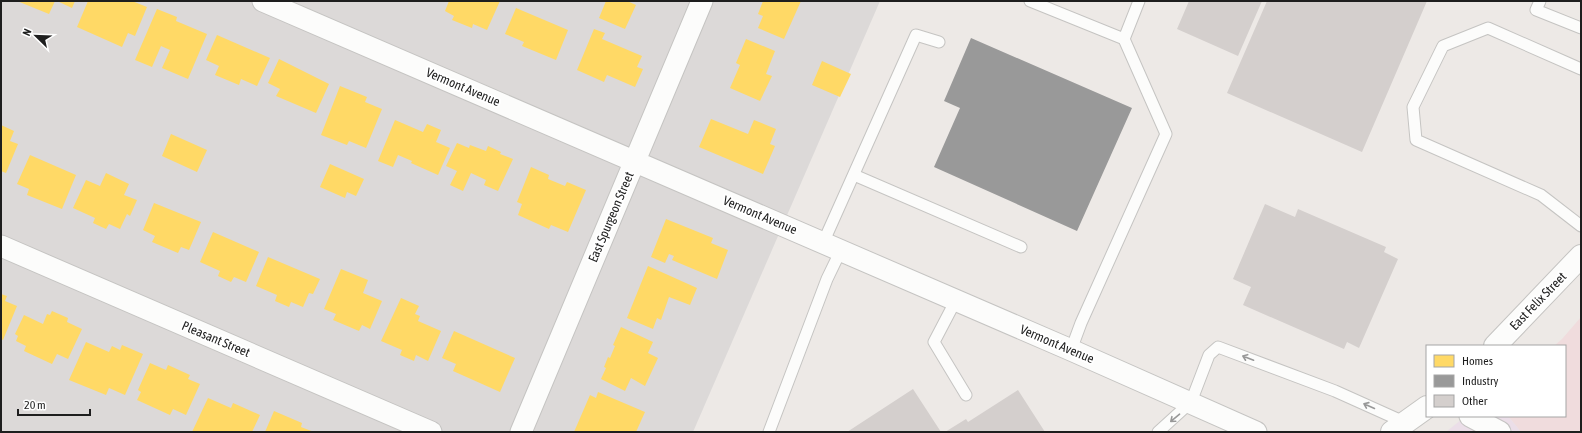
<svg xmlns="http://www.w3.org/2000/svg" width="1582" height="433" font-family="'Asap Condensed',sans-serif">
	<style>
		.residential { fill: #dcd9d8 }
		.commercial { fill: #f0dcdd }
		.industrial { fill: #ebdee8 }
		.homes { fill: #ffd966 }
		.industry { fill: #999 }
		.building { fill: #d4cfcd }
		.lines { fill: none; stroke-linecap: round; stroke-linejoin: round }
		.service-casing { stroke: #c5c4c2; stroke-width: 13 }
		.minor-casing { stroke: #c5c4c2; stroke-width: 23 }
		.tertiary-casing { stroke: #c5c4c2; stroke-width: 24 }
		.service { stroke: #fcfcfb; stroke-width: 11 }
		.minor { stroke: #fcfcfb; stroke-width: 21 }
		.tertiary { stroke: #fcfcfb; stroke-width: 22 }
		.oneway { stroke: #989898 }
		.labels { text-anchor: middle; dominant-baseline: central; stroke-width: 4; stroke-linejoin: round; paint-order: stroke }
		.street-label { font-size: 13px; fill: #1e1e1e; stroke: #fff }
	</style>
	<rect width="100%" height="100%" fill="#ede9e6"/>
	<path class="residential" d="M1,1H880L693,432H1Z"/>
	<path class="commercial" d="M1581,317V432H1521L1508,416H1565V346H1554L1562,339Z"/>
	<path class="industrial" d="M1466,416H1508L1521,432H1446Z"/>
	<path class="homes" d="M17,1H55L49,14Z
		M57,1H75L72,8Z
		M88,1H132L147,7L135,36L128,33L122,47L77,27Z
		M449,1H500L487,30L473,24L472,28L452,20L454,16L445,11Z
		M606,1H627L636,5L625,29L599,18Z
		M763,1H801L784,39L758,28L763,16L758,14Z
		M516,8L568,30L556,60L522,46L524,42L505,34Z
		M157,9L177,17L176,21L207,34L188,79L162,68L170,50L161,46L152,67L135,60Z
		M594,29L605,33L602,39L642,56L637,67L643,69L635,87L607,75L604,82L577,70Z
		M217,35L270,58L257,86L241,79L239,85L215,75L219,66L206,60Z
		M746,39L775,51L766,74L772,76L760,101L730,88L740,65L736,63Z
		M279,59L329,84L316,113L276,96L280,89L268,83Z
		M822,61L851,74L840,97L812,85Z
		M340,86L367,97L365,102L382,109L366,148L349,141L347,145L321,135Z
		M711,119L748,134L754,120L776,129L770,144L775,146L763,174L699,147Z
		M395,120L423,132L427,124L441,130L436,142L450,148L438,175L411,163L412,161L398,155L393,167L378,161Z
		M1,125L14,131L10,141L18,144L6,173L1,171Z
		M171,134L207,150L197,172L162,156Z
		M457,143L469,148L470,145L486,151L488,146L501,152L500,154L513,159L498,191L484,185L486,180L471,173L463,191L450,185L457,171L446,166Z
		M30,155L76,175L62,209L27,195L29,189L17,184Z
		M330,164L364,179L356,196L347,192L345,198L320,187Z
		M531,167L549,175L548,179L565,186L567,182L586,190L568,232L551,225L549,229L518,215L522,204L517,202Z
		M106,173L129,184L124,195L137,200L130,216L127,214L120,229L109,224L106,229L93,223L95,218L73,208L86,180L100,186Z
		M154,203L201,222L189,250L181,247L178,253L152,242L155,236L143,230Z
		M666,219L713,238L711,243L728,250L717,279L672,260L674,256L669,254L665,263L651,257Z
		M213,232L259,252L246,282L234,277L231,282L218,276L220,271L200,262Z
		M268,257L320,279L313,294L309,293L303,307L291,302L289,307L275,301L277,295L256,286Z
		M648,266L697,288L690,305L669,297L661,320L657,318L653,329L627,318Z
		M341,269L368,280L363,293L382,301L370,329L362,325L359,331L333,320L336,314L324,309Z
		M1,294L7,296L5,301L17,306L3,340L1,339Z
		M401,298L419,306L415,314L420,316L418,321L441,331L428,361L416,355L414,361L400,355L402,350L381,341Z
		M52,311L68,318L67,322L82,329L68,359L57,354L52,364L24,351L26,346L16,341L18,336L15,334L24,315L43,324L47,314L50,315Z
		M621,327L653,342L648,353L658,358L645,386L631,378L625,391L601,379L606,368L604,367L608,357L610,358L615,346L613,345Z
		M454,331L515,358L500,392L453,371L456,364L442,358Z
		M86,342L109,352L112,346L120,350L122,345L143,354L125,395L109,388L106,395L69,380Z
		M150,363L166,370L168,365L190,375L188,379L200,384L186,415L173,409L170,415L137,400L141,392L138,390Z
		M598,392L645,412L636,432H574L590,395L596,398Z
		M208,398L231,408L233,403L260,415L252,432H192Z
		M274,411L302,423L301,427L314,432H265Z"/>
	<path class="industry" d="M971,38L1132,108L1077,231L934,167L960,108L944,101Z"/>
	<path class="building" d="M1189,1H1262L1238,56L1177,29Z
		M1267,1H1427L1362,152L1227,93Z
		M1265,204L1295,217L1298,209L1386,247L1384,252L1398,259L1359,348L1347,342L1344,349L1243,305L1251,287L1233,279Z
		M913,389L941,432H847Z
		M1018,390L1045,432H945L966,419L968,422Z"/>
	<g class="lines">
		<defs>
			<path id="service" d="M1030,1L1124,39
				M1540,1L1536,10L1581,28
				M1581,69L1488,28L1443,46L1413,107L1416,140L1541,195L1581,226
				M854,175L1021,247
				M823,243L916,35L939,42
				M956,300L934,342L966,395
				M1071,350L1081,323L1166,134L1124,39L1139,1
				M769,432L827,279L841,250
				M1158,432L1191,402L1209,355L1218,347L1335,391L1404,422"/>
			<path id="minor" d="M263,1L1071,350L1256,432
				M1,246L431,432
				M1470,416L1500,432
				M521,432L702,1"/>
			<path id="tertiary" d="M1495,346L1581,256
				M1392,432L1427,407"/>
		</defs>
		<use href="#service" class="service-casing"/>
		<use href="#minor" class="minor-casing"/>
		<use href="#tertiary" class="tertiary-casing"/>
		<use href="#service" class="service"/>
		<use href="#minor" class="minor"/>
		<use href="#tertiary" class="tertiary"/>
	</g>
	<defs><path id="oneway-shaft" d="M-6 0H5M1.5-3L5.5 0L1.5 3" fill="none" stroke-width="1.6" stroke-linecap="round" stroke-linejoin="round"/></defs>
	<g class="oneway">
		<use href="#oneway-shaft" transform="translate(1248 358) rotate(-159)"/>
		<use href="#oneway-shaft" transform="translate(1369 406) rotate(-156)"/>
		<use href="#oneway-shaft" transform="translate(1175 418) rotate(140)"/>
	</g>
	<g class="labels">
		<g class="street-label">
			<text transform="translate(463 87) rotate(23)">Vermont Avenue</text>
			<text transform="translate(760 215) rotate(23)">Vermont Avenue</text>
			<text transform="translate(611 217) rotate(-67)">East Spurgeon Street</text>
			<text transform="translate(1538 301) rotate(-46)">East Felix Street</text>
			<text transform="translate(216 339) rotate(23)">Pleasant Street</text>
			<text transform="translate(1057 344) rotate(23)">Vermont Avenue</text>
		</g>
	</g>
	<rect width="1582" height="433" fill="none" stroke="#1e1e1e" stroke-width="4"/>
	<rect x="1426" y="345" width="140" height="72" fill="#ffffff" stroke="#a5a5a5"/>
	<rect x="1434" y="355" width="20" height="12" fill="#ffd966" stroke="#a5a5a5"/>
	<text x="1462" y="365" font-size="12" fill="#1e1e1e">Homes</text>
	<rect x="1434" y="375" width="20" height="12" fill="#999999" stroke="#a5a5a5"/>
	<text x="1462" y="385" font-size="12" fill="#1e1e1e">Industry</text>
	<rect x="1434" y="395" width="20" height="12" fill="#d4cfcd" stroke="#a5a5a5"/>
	<text x="1462" y="405" font-size="12" fill="#1e1e1e">Other</text>
	<g transform="translate(36 36) rotate(293)" stroke="#ffffff" stroke-width="3" paint-order="stroke">
	<path d="M0-3L7 15L0 10L-7 15Z" fill="#1e1e1e"/>
	<text y="-6" font-size="11" font-weight="bold" text-anchor="middle" fill="#1e1e1e">N</text>
	</g>
	<path d="M18 409v6h72v-6" fill="none" stroke="#1e1e1e" stroke-width="2"/>
	<text x="24" y="409" font-size="12" fill="#1e1e1e" stroke="#ffffff" stroke-width="3" paint-order="stroke">20 m</text>
</svg>
